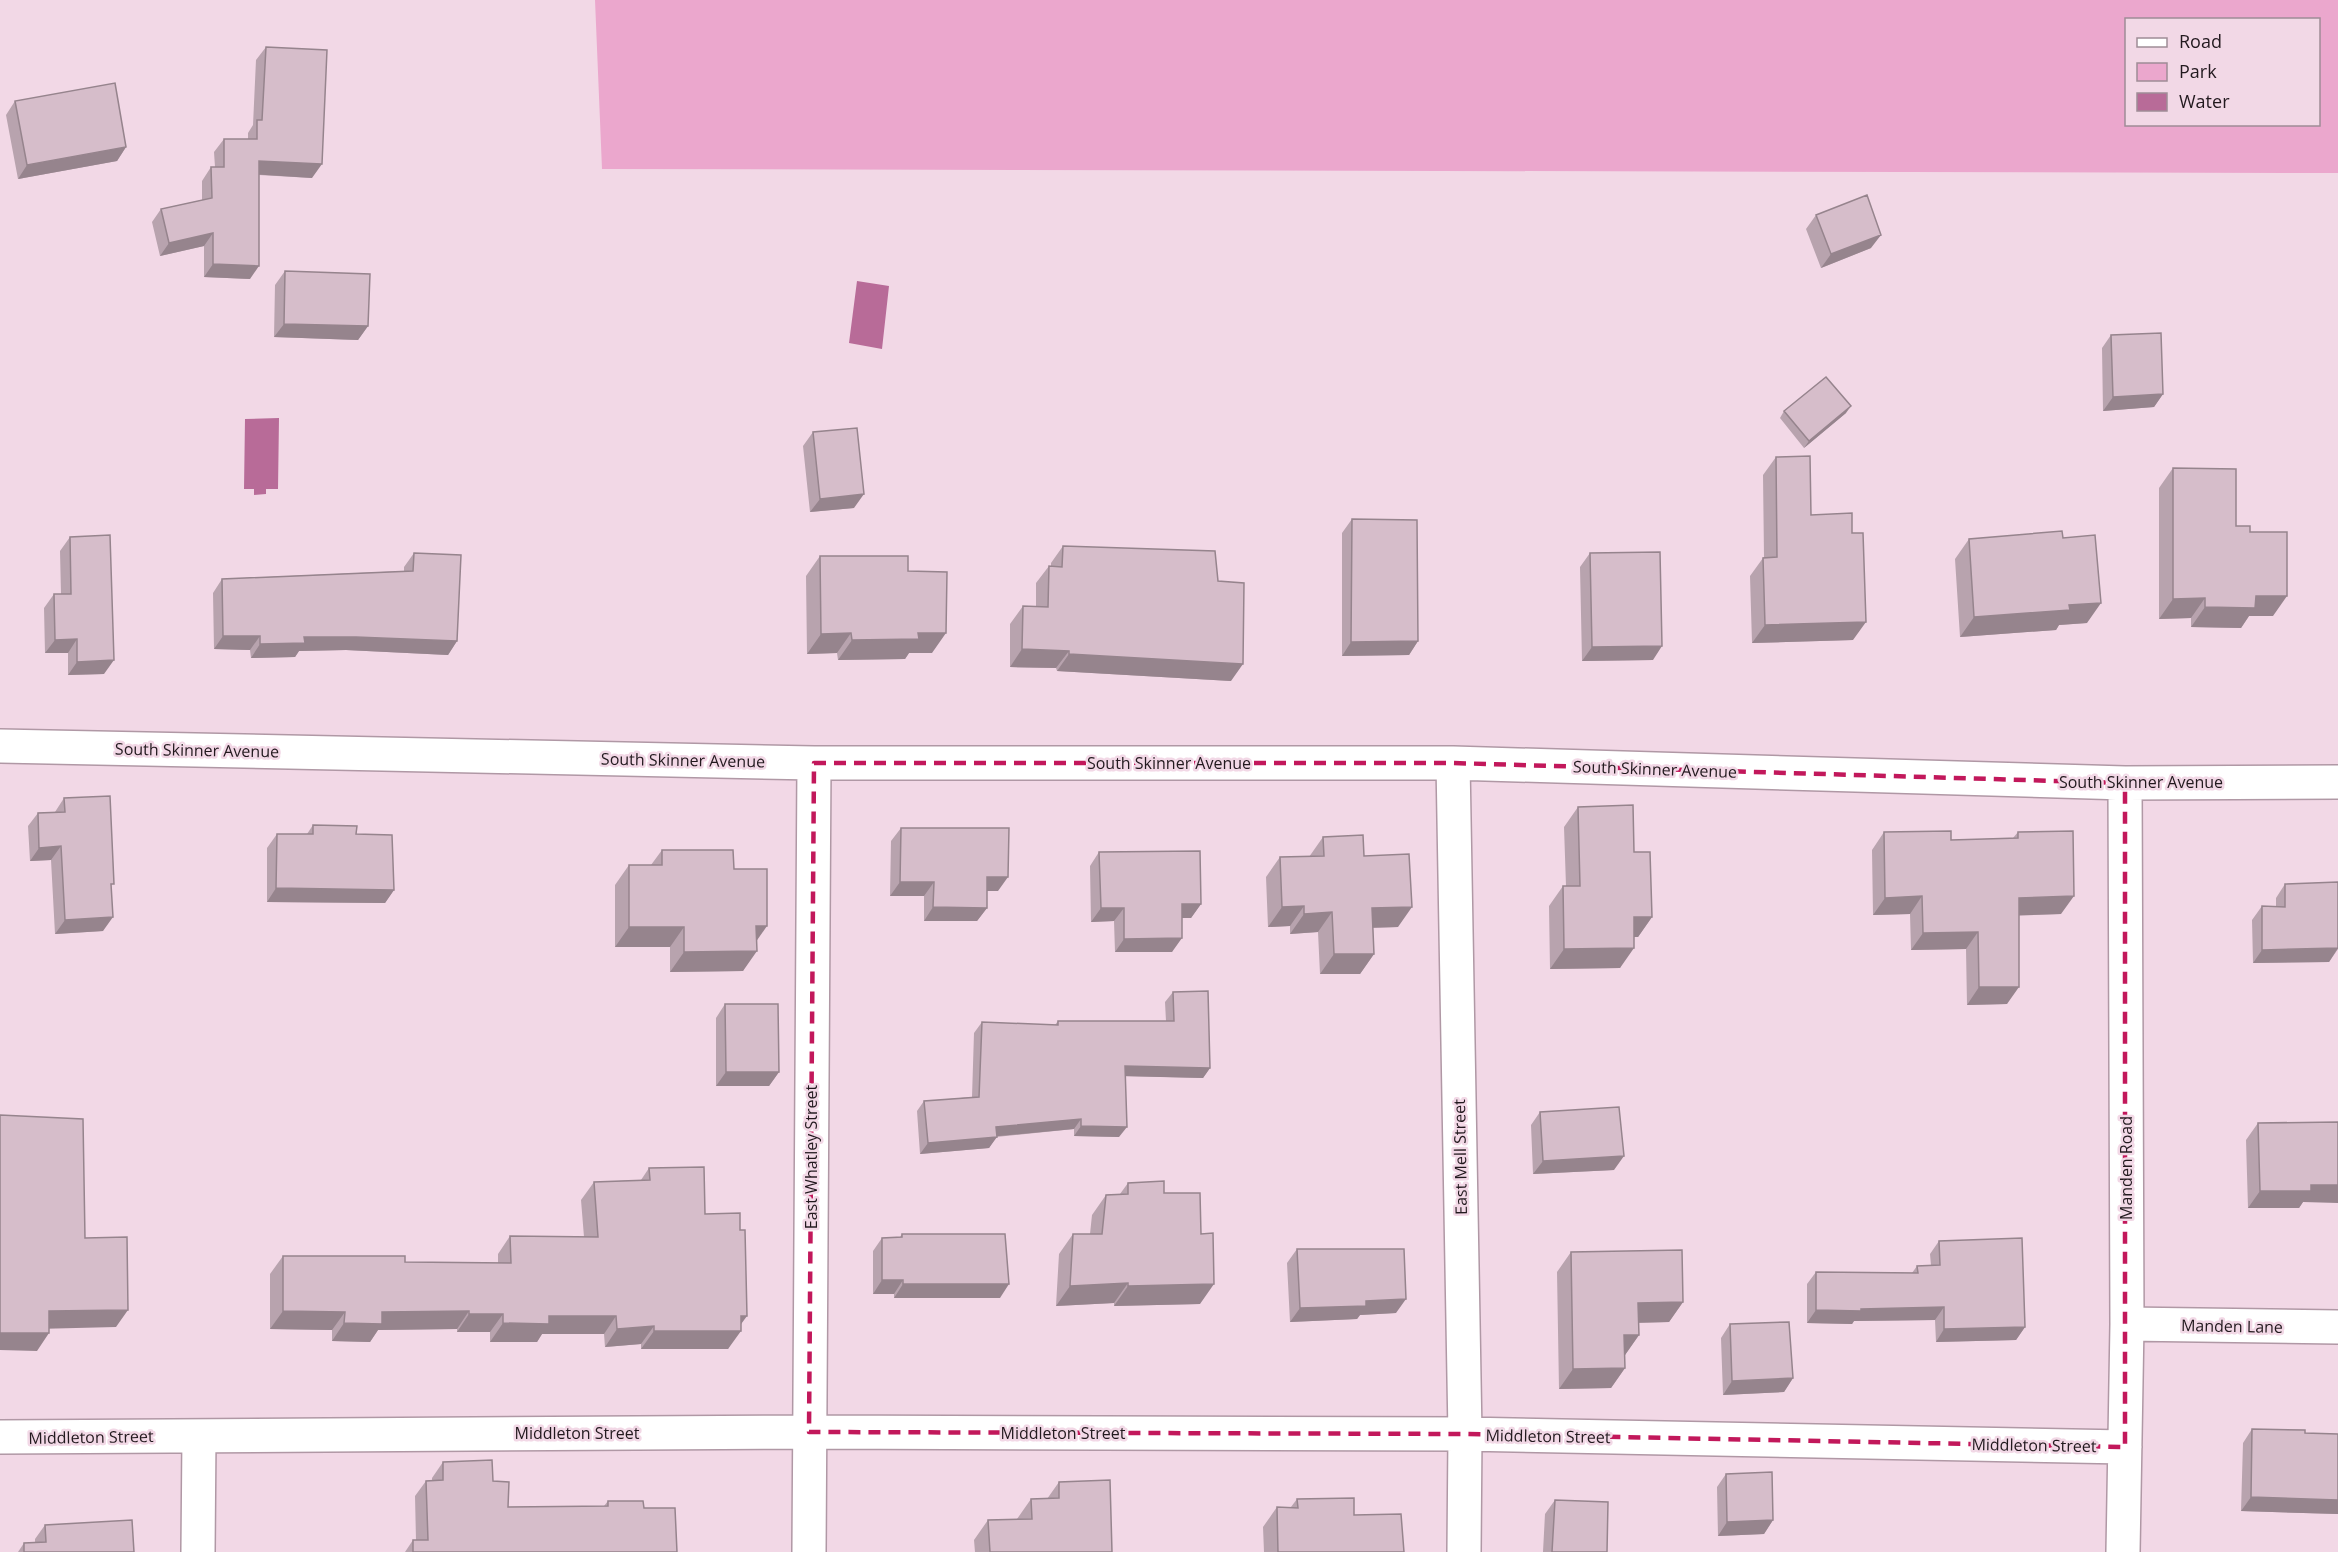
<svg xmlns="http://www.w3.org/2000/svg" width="2338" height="1552" font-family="'Open Sans',sans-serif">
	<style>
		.green { fill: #eba7cd; fill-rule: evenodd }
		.water { fill: #b86b98 }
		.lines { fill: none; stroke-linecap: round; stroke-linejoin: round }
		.street-casing { stroke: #b098a5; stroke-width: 36 }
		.street { stroke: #fff; stroke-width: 33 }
		.wall { fill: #b8a3ae }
		.shaded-wall { fill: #96848d }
		.building { fill: #d6bdca; stroke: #96848d; stroke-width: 1.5 }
		.marked { fill: none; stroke: #c2185b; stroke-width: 4.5; stroke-dasharray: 12 8; stroke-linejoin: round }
		.labels { text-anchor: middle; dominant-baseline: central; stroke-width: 5; stroke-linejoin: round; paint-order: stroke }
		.street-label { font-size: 16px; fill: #22191e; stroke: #f2d8e6 }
	</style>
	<rect width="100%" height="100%" fill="#f2d8e6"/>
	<path class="green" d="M595,0H2338V173L602,169ZM2126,20H2318V124H2126Z"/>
	<path class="water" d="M857,281L889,286L882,349L849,343Z
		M279,418L278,489H266V494L254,495V489H244L245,419Z"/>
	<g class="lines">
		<defs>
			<path id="street" d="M0,746L814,763H1453L2125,783L2338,782
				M1453,763L1465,1434L1464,1552
				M2127,1324L2338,1327
				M0,1437L809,1432L1465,1434L2125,1447
				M198,1552L199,1436
				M809,1552L814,763
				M2123,1552L2127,1324L2125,783"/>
		</defs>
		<use href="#street" class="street-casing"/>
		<use href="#street" class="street"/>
	</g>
	<path class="wall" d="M266,47L312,178L259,175L250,279L204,277V246L160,256L152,222L161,209L202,200V181L211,167H215L214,152L224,139H248V133L253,125L256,60Z
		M15,101L126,147L117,161L18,179L6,115Z
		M1816,215L1871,248L1821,268L1806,229Z
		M285,271L368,326L358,340L274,337L275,285Z
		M2111,335L2163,394L2154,407L2103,411L2102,348Z
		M1784,411L1846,413L1804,448L1780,418Z
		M813,432L854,508L810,512L803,446Z
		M1776,457L1811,515L1853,640L1752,643L1750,576L1763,558L1764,557L1763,475Z
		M2173,468L2236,526L2250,532L2273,616H2249L2241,628L2191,627V618L2159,619V488Z
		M1352,519L1418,641L1409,655L1342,656V533Z
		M70,537L104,674L68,675V653H45L44,608L54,594H61L60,551Z
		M2063,538L2087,623L2059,625L2056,630L1960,637L1955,559L1969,539Z
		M1063,546L1231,681L1057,671L1056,668L1010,667V624L1023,606L1036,607V583L1049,566H1051V563Z
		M414,553L457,641L448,655L346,650L299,651L295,657L251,658L250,650L214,649L213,593L222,579L404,571V567Z
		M1590,553L1653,660L1582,661L1580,567Z
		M820,556L908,571L932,653H909L905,659L838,660L837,653L807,654L806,576Z
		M64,798L111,888L103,931L55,934L51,860L30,861L28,826L38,813L55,812Z
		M1578,807L1634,852L1652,917L1638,937H1634L1620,968L1550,969L1549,906L1563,886H1566L1564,827Z
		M313,825L356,834L394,890L385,903L267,902V848L277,834H307Z
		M901,828L998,891H987V908L977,921H924V896H890L891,841Z
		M1884,832L1951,840L2013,838L2018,832L2061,914L2019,915L2007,1004L1967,1005L1966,949L1911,950L1910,914L1873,915L1872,850Z
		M1323,837L1364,856L1398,927L1373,928L1374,954L1360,974H1320L1318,932L1290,934V926L1268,927L1266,877L1280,857H1309Z
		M662,850L734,869L756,942L743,971L670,972V947H615V885L629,865H651Z
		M1099,852L1201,904L1191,918H1182L1172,952H1115L1114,921L1091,922L1090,866Z
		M2338,882V949L2329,962L2253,963L2252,920L2262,906H2276V898L2285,884Z
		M1173,992L1210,1068L1203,1078L1126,1076L1119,1137L1074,1136V1129L996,1137L989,1148L920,1154L917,1111L924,1101L972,1097L974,1033L982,1022L1055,1025L1058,1021H1166L1165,1002Z
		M725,1004L779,1072L769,1086H716V1018Z
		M1540,1112L1614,1170L1533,1174L1531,1125Z
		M2258,1123L2303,1202L2299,1208H2248L2246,1140Z
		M649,1168L705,1214L741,1324L728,1349H641V1344L605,1347L604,1334H542L537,1342H490V1332H457V1329L378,1330L370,1342L332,1341V1330L270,1329V1274L283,1256L405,1262L498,1263V1254L510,1236L584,1237L581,1200L594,1182L641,1180Z
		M1128,1183L1164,1193L1200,1304L1114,1306V1303L1056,1306L1059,1254L1073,1234H1090L1092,1215L1106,1195L1120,1194Z
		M902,1234L1000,1298H894V1294H873V1251L882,1238L900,1237Z
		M1939,1241L2025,1327L2016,1340L1936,1342L1935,1320L1854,1321L1852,1324L1807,1323V1284L1816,1272L1912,1273L1917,1266L1931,1265L1930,1254Z
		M1297,1249L1396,1313L1360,1315L1357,1319L1290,1322L1287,1263Z
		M1571,1252L1683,1302L1669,1322L1638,1323L1639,1335L1625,1355V1368L1611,1388L1559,1389L1557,1272Z
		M1730,1324L1793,1378L1784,1392L1723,1395L1721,1338Z
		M2252,1429L2305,1433L2338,1434V1514L2241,1511L2243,1443Z
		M443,1462L493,1481L508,1507L604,1506L608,1501L644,1508L677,1552H405L413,1540H416L415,1496L426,1481L432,1480V1478Z
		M1726,1474L1773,1520L1764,1534L1718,1536L1717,1487Z
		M1059,1482L1112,1552H975L974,1540L988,1520L1017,1519L1031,1499H1047Z
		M1297,1499L1354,1515L1404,1552H1264L1263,1527L1277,1507H1291Z
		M1555,1500L1607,1552H1543L1545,1514Z
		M45,1525L134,1552H18L24,1543H35V1539Z"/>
	<path class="shaded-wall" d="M126,147L117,161L18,179L27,165Z
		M259,161L322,164L312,178L250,174Z
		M213,233L204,246L160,256L169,243Z
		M1881,235L1871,248L1821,268L1831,254Z
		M213,264L259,266L250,279L204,277Z
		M284,324L368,326L358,340L274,337Z
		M2163,394L2154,407L2103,411L2113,397Z
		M1851,406L1846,413L1804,448L1809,441Z
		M864,494L854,508L810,512L820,499Z
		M2256,596H2287L2273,616H2249L2241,628L2191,627L2205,607Z
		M2205,598L2191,618L2159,619L2173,599Z
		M2101,603L2087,623L2059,625L2056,630L1960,637L1974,617L2069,605Z
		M1866,622L1853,640L1752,643L1765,625Z
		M851,633L837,653L807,654L821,634Z
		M918,633H946L932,653H909L905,659L838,660L852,640Z
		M223,636H260L250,650L214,649Z
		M304,637H356L457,641L448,655L346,650L299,651L295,657L251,658L260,644Z
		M77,639L68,653H45L55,640Z
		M1418,641L1409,655L1342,656L1351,642Z
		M1662,646L1653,660L1582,661L1592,647Z
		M1022,649L1069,651L1056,668L1010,667Z
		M1069,654L1243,664L1231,681L1057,671Z
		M114,660L104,674L68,675L77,662Z
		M61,846L51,860L30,861L39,848Z
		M987,877H1008L998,891H978Z
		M900,882H934L924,896H890Z
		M276,888L394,890L385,903L267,902Z
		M1922,896L1910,914L1873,915L1885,898Z
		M2074,896L2061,914L2007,916L2019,898Z
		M1182,904H1201L1191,918H1172Z
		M1304,906L1290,926L1268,927L1282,907Z
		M933,907L987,908L977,921H924Z
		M1412,907L1398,927L1358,928L1372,908Z
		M1101,908H1124L1114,921L1091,922Z
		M1332,912L1318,932L1290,934L1304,914Z
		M113,917L103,931L55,934L65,920Z
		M1634,917H1652L1638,937H1620Z
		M756,926H767L753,946Z
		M629,927H684L670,947H615Z
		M1978,932L1966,949L1911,950L1923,933Z
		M1182,938L1172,952H1115L1124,939Z
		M1634,948L1620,968L1550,969L1564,949Z
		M2338,948L2329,962L2253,963L2262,950Z
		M757,951L743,971L670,972L684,952Z
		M1334,954H1374L1360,974H1320Z
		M1979,987H2019L2007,1004L1967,1005Z
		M1125,1066L1210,1068L1203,1078L1118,1076Z
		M726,1072H779L769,1086H716Z
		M1081,1119L1074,1129L988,1137L996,1127Z
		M1081,1126L1127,1127L1119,1137L1074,1136Z
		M997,1137L989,1148L920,1154L928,1143Z
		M1624,1156L1614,1170L1533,1174L1543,1161Z
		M2311,1185H2338V1203L2303,1202L2299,1208H2248L2260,1191Z
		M882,1280H903L894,1294H873Z
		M1128,1283L1114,1303L1056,1306L1070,1286Z
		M903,1284H1009L1000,1298H894Z
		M1214,1284L1200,1304L1114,1306L1128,1286Z
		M1406,1299L1396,1313L1360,1315L1357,1319L1290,1322L1300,1308L1366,1301Z
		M1683,1302L1669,1322L1624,1323L1638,1303Z
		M1944,1307L1935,1320L1854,1321L1852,1324L1807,1323L1816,1310Z
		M128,1310L116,1327L36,1329L49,1311Z
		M283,1311L345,1312L332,1330L270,1329Z
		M469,1311L457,1329L378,1330L370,1342L332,1341L344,1323L382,1312Z
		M469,1314H503L490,1332H457Z
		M549,1316H616L604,1334H542L537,1342H490L503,1323Z
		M741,1316H747L736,1331H741L728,1349H641L654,1331Z
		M654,1326L641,1344L605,1347L617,1329Z
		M2025,1327L2016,1340L1936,1342L1944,1329Z
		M0,1333H49L37,1351L0,1350Z
		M1624,1335H1639L1625,1355Z
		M1625,1368L1611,1388L1559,1389L1573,1369Z
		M1793,1378L1784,1392L1723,1395L1732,1381Z
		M2251,1497L2338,1500V1514L2241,1511Z
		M1773,1520L1764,1534L1718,1536L1727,1522Z"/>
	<path class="building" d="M266,47L327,50L322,164L259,161V266L213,264V233L169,243L161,209L212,198L211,167H224V139H257V120H262Z
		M115,83L126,147L27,165L15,101Z
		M1867,195L1881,235L1831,254L1816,215Z
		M285,271L370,274L368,326L284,324Z
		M2161,333L2163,394L2113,397L2111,335Z
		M1826,377L1851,406L1809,441L1784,411Z
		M857,428L864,494L820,499L813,432Z
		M1810,456L1811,515L1852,513V533H1863L1866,622L1765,625L1763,558L1777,557L1776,457Z
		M2173,468L2236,469V526H2250V532H2287V596H2256L2255,608L2205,607V598L2173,599Z
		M1352,519L1417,520L1418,641L1351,642Z
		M2062,531L2063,538L2095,535L2101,603L2069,605L2070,610L1974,617L1969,539Z
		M110,535L114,660L77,662V639L55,640L54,594H71L70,537Z
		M1063,546L1215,551L1218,581L1244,583L1243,664L1069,654V651L1022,649L1023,606L1048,607L1049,566L1062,567Z
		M1660,552L1662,646L1592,647L1590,553Z
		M414,553L461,555L457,641L356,637H304L305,643L260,644V636H223L222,579L413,571Z
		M820,556H908V571L947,572L946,633H918L919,639L852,640L851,633L821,634Z
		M110,796L114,884H111L113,917L65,920L61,846L39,848L38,813L65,812L64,798Z
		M1633,805L1634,852H1650L1652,917H1634V948L1564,949L1563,886H1580L1578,807Z
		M313,825L357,826L356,834L392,835L394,890L276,888L277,834H313Z
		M901,828H1009L1008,877H987V908L933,907L934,882H900Z
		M1951,831V840L2018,838V832L2073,831L2074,896L2019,898V987H1979L1978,932L1923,933L1922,896L1885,898L1884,832Z
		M1363,835L1364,856L1409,854L1412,907L1372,908L1374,954H1334L1332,912L1304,914V906L1282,907L1280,857L1324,856L1323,837Z
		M662,850H733L734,869H767V926H756L757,951L684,952V927H629V865H662Z
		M1200,851L1201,904H1182V938L1124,939V908H1101L1099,852Z
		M2338,882V948L2262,950V906L2285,907V884Z
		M1208,991L1210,1068L1125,1066L1127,1127L1081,1126V1119L996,1127L997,1137L928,1143L924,1101L979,1097L982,1022L1058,1025V1021H1174L1173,992Z
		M725,1004H778L779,1072H726Z
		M1619,1107L1624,1156L1543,1161L1540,1112Z
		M0,1115L83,1119L85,1238L127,1237L128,1310L49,1311V1333H0Z
		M2338,1122V1185H2311V1191H2260L2258,1123Z
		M704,1167L705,1214L740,1213V1230H745L747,1316H741V1331H654V1326L617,1329L616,1316H549V1324L503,1323V1314H469V1311L382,1312V1324L344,1323L345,1312L283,1311V1256H405V1262L511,1263L510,1236L598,1237L594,1182L650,1180L649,1168Z
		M1164,1181V1193H1200L1201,1234L1213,1233L1214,1284L1128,1286V1283L1070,1286L1073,1234H1102L1106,1195L1128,1194V1183Z
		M902,1234H1005L1009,1284H903V1280H882V1238L902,1237Z
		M2022,1238L2025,1327L1944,1329V1307L1861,1309V1311L1816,1310V1272L1918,1273L1917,1266L1940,1265L1939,1241Z
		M1297,1249H1404L1406,1299L1366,1301V1306L1300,1308Z
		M1682,1250L1683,1302L1638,1303L1639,1335H1624L1625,1368L1573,1369L1571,1252Z
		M1789,1322L1793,1378L1732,1381L1730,1324Z
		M2252,1429L2305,1430V1433L2338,1434V1500L2251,1497Z
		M492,1460L493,1481L509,1482L508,1507L608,1506V1501H643L644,1508H675L677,1552H413V1540H428L426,1481L443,1480V1462Z
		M1772,1472L1773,1520L1727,1522L1726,1474Z
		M1110,1480L1112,1552H990L988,1520L1032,1519L1031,1499L1059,1498V1482Z
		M1354,1498V1515L1401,1514L1404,1552H1278L1277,1507L1298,1508L1297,1499Z
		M1555,1500L1608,1502L1607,1552H1552Z
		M132,1520L134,1552H24V1543L46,1542L45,1525Z"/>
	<path class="marked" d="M814,763H1453L2125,783V1447L1465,1434L809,1432Z"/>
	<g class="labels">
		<g class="street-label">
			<text transform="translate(197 750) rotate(1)">South Skinner Avenue</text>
			<text transform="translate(683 760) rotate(1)">South Skinner Avenue</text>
			<text x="1169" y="763">South Skinner Avenue</text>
			<text transform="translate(1655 769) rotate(2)">South Skinner Avenue</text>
			<text x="2141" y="782">South Skinner Avenue</text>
			<text transform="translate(811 1157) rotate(-90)">East Whatley Street</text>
			<text transform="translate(1460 1157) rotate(-91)">East Mell Street</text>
			<text transform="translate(2126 1168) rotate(-90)">Manden Road</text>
			<text transform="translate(2232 1326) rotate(1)">Manden Lane</text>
			<text x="577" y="1433">Middleton Street</text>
			<text x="1063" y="1433">Middleton Street</text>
			<text transform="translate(1548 1436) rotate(1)">Middleton Street</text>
			<text transform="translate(91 1437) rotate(-1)">Middleton Street</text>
			<text transform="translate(2034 1445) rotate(1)">Middleton Street</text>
		</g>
	</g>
	<rect x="2125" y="18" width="195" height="108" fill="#f2d8e6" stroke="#9f8c96" stroke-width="1.5"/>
	<rect x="2137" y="38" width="30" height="9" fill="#ffffff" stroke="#9f8c96" stroke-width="1.5"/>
	<text x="2179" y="48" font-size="18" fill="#22191e">Road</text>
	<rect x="2137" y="63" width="30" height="18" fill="#eba7cd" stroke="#9f8c96" stroke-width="1.5"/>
	<text x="2179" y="78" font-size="18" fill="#22191e">Park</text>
	<rect x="2137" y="93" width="30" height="18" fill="#b86b98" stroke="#9f8c96" stroke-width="1.5"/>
	<text x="2179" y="108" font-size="18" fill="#22191e">Water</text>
</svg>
